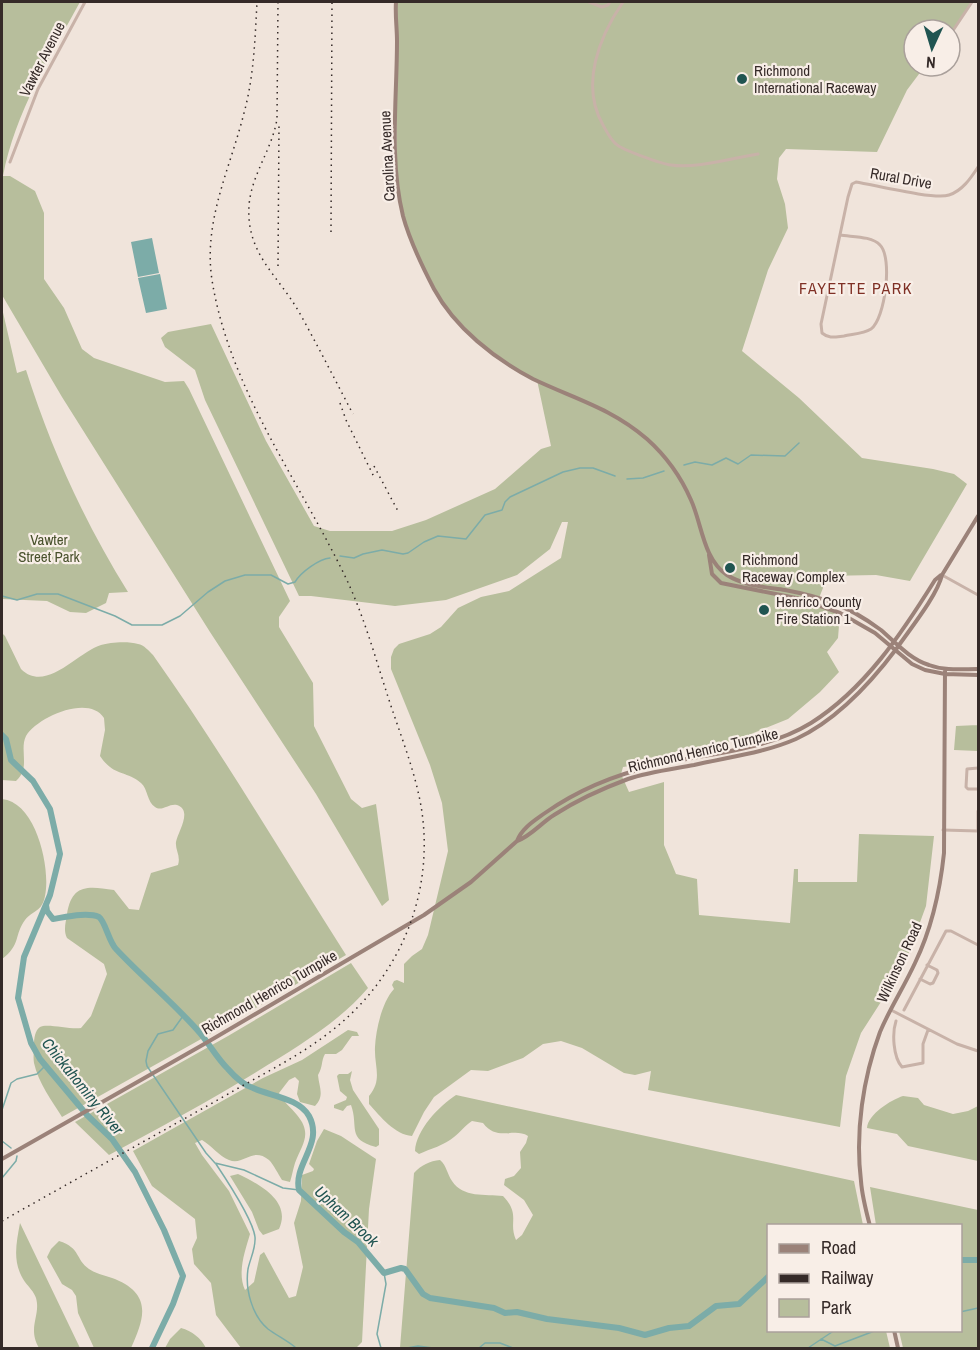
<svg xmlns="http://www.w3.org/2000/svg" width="980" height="1350" font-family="'Archivo Narrow',sans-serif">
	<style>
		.green { fill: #b7be9c }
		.water { fill: #7caca8 }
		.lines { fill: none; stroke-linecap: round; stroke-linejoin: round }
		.stream { stroke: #7caca8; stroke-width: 1.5 }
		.river { stroke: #7caca8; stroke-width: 6 }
		.street { stroke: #c8b2a8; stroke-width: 3 }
		.secondary { stroke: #9b8279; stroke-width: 4 }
		.rail { stroke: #352a28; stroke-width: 1.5; stroke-dasharray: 1.5 4.5; stroke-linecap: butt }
		.poi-dot { fill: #205451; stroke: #f8eee7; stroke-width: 2 }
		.labels { text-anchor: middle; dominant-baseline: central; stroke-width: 4.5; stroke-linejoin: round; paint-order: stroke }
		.street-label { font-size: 15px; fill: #352a28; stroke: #f8eee7 }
		.poi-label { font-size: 15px; fill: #352a28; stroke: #f8eee7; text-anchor: start }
		.park-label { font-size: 15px; fill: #49522d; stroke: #f8eee7 }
		.neighbourhood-label { font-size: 16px; letter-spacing: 1.5px; fill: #7f3025; stroke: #f8eee7 }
		.water-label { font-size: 16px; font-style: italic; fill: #205451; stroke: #f8eee7 }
	</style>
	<rect width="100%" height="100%" fill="#f0e4db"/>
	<path class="green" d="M2,2H80C50,57 15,113 3,176H10L35,191L44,213V279L64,308L82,349L94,358L165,382L184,381L189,389L290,601L279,617V627L313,683L314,726L351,799L362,808L376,804L389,900L382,906L316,794L210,632L62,397L2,295Z
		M396,2H972L950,35V30H914V66H925L907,90L877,152L786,149L779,158L777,179L785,204L788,228L768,270L742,351L799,398L862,458L933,469L954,474L967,484L910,581L876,575L825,576L823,588L817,603L840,613L838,638L827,652L839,672L820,692L788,719L736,740L710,746L684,748L650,763L623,767L621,774L629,792L664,782V845L676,874L697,879L699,915L790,923L794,869H798V882H857L859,834L934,836L926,906L904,966L861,1033L846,1076L840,1127L648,1090L651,1071L635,1075L624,1073L582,1048L561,1041L543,1044L523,1058L488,1071L471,1070L434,1097L424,1112L412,1136C395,1135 380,1116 369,1104V1096C383,1079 374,1067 375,1047C376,1029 382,1002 394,989L392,985L394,981L397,980L404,983V964L412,956L422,949L428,935L448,851L442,803L430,765L391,669V657L394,649L399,644L430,634L441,627L458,608L481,597L509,591L561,558L568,522H562L550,549L517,575L446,600L395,606L311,596H299L205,400L195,370L165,347L161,338L168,332L211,324L266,441L314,526L330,531H392L426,520L495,489L541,449L551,446L537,380L522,373L477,340L445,306L417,254L402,213L397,170Z
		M2,308L17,373L26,370C51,449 85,523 128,592L109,593L106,603L86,613L70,612L47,601L2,599Z
		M2,633L5,636L21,669C46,694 79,651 101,645C110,642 129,641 138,644C144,645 149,651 153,655C222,752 282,855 346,955L244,1015L62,1117C52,1101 38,1082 34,1063C33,1057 34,1050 34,1044C34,1039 35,1030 40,1027C47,1023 71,1030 81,1028L91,1016L107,974L104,964L67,938C63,930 66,922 67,914C72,884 87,886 114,890L129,909L139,910L151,873L178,865C181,856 175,850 176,842C178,832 193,810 177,805C169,803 162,812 155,807C147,802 148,789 141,783C126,770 114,777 100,756L105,730L104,718C89,694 37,717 26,736C19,750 31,768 16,781L2,780Z
		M978,715V751L954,750L956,726L978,725Z
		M2,799C36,802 51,868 45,896C42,912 33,910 25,920C14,935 21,945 2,959Z
		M351,963L368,988C338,1023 297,1047 258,1071C209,1101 159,1128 109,1155L75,1122L228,1036Z
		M348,1030L357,1032L359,1036H352L342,1050L336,1054H325C321,1061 323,1067 318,1075C319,1087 325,1096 315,1106L300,1102L297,1094L299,1081L295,1077L289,1080L279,1093C283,1102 291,1107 297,1115C313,1134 302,1144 295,1163C293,1169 292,1176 290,1182L282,1180C278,1174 274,1165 269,1160C252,1146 244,1166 229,1160C219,1156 211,1145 202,1140L195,1143L202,1155L229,1191L250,1234C245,1251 237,1273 245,1290L254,1282L260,1255L264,1252L289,1298L296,1296L303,1267L294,1223L301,1201L302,1175L313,1171L314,1169L309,1164L317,1141L324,1129L341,1136L376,1159L369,1209L362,1342L356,1348H241L216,1315L211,1283L194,1264L192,1249L197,1238L195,1219L152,1186L133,1151L263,1078L302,1060Z
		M352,1071L350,1080L353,1090L379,1129V1145L376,1147C346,1139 359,1127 351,1105L347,1106L343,1111L334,1108V1105L346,1100L347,1097L340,1091L337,1076L339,1074H348Z
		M456,1095L854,1181L863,1225L768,1226V1330L886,1331L890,1348H400L414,1173C421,1165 430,1161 440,1160C447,1166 447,1174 452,1181C463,1198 485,1194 503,1196C521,1215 508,1222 516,1240L522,1235L533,1215L524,1200L504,1185L505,1179L514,1176L521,1168L520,1152L526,1143L528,1136C514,1127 497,1142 483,1123L472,1121C464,1126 461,1132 454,1137C445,1145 430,1149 419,1154L415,1151C416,1130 439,1106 456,1095Z
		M903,1096L918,1098L924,1105L953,1114L968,1111L978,1106V1161L908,1146L897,1134L867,1128C868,1114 891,1100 903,1096Z
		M238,1174C259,1184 292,1201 279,1229L263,1235L259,1230L252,1212L230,1176Z
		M870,1187L978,1210V1348H903L899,1331L960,1330V1226L876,1225Z
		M20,1223L80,1348H39C27,1327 41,1316 36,1298C34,1292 29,1287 25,1282C12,1263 16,1245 20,1223Z
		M59,1241C81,1248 75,1259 89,1269C96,1274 107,1276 115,1279C153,1295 144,1319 131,1348H94L78,1313L76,1296L72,1290L62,1284L47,1257L51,1249Z
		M181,1328C192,1331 201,1338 206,1348H165L170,1339Z"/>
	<path class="water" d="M152,238L159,273L138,277L131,242Z
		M160,274L167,309L146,313L138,278Z"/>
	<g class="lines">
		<path class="stream" d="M684,465L695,462L712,465L726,458L738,464L751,455L785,456L799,443
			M627,479L643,478L664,471
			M340,556L354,558L363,554L382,550L403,554L408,553L424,542L438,536L466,539L485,515L502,510L505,502L510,497L563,472L580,468H593L615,476
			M2,596L17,600L37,594H58L115,616L132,625H162L180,616L208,592L225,581L245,575H271L288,584L295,582C301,572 319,559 330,558
			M183,1016L173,1030L158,1034L148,1051L146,1061L147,1066L206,1153L215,1163L244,1170L283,1188L299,1190
			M2,1110L11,1083L17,1079L37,1074L46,1065
			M2,1141L11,1148
			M216,1164C226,1179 253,1220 255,1237C256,1248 250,1259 248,1269C245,1289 252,1316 268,1329C276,1335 286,1340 295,1347
			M2,1178L16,1161L17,1156
			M960,1312L978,1308
			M821,1339L835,1346L877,1330
			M381,1348L377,1334L386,1284L384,1273
			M407,1348L418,1346L433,1348
			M479,1348L485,1343H500L513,1348
			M808,1348L835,1330"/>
		<path class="river" d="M2,735L6,739L11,760L33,781L50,809L60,854L50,895L24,957L18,998L31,1043L40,1059L87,1115L112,1139L135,1172L164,1230L183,1276L173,1304L152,1348
			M46,905L47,911L53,919C66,917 87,912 99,917C105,921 109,942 116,949C143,978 174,1003 200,1033C210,1045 217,1058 228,1069C234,1076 244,1085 253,1088C270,1096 299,1098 309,1116C324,1144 293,1164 299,1190L344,1232L358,1242L384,1273L401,1268L405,1269L423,1294L430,1298L494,1308L505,1313L517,1312L547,1319L619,1328L645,1335L669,1328L689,1326L716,1306L739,1304L768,1277
			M960,1260H978"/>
		<path class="street" d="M589,2L602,7L608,5L610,2
			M623,2C599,37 580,85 603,125C607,132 610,139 616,144C622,150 662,164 671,165C696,169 732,158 758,154
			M950,35L972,2
			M10,162L38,89L85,2
			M840,235C852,237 872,236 880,245C893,258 885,319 871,329C863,334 852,334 844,336C835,337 829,339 822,333L821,324L848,197L852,184L856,182C875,185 934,200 949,195C962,191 971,178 978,167
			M942,575L978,595
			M978,768L967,769L966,787L968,789H978
			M978,811V829
			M943,830L978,831
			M920,979L930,984L933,983L938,973L937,970L927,965
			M891,1010L957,1044L978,1051
			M904,1010L946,931H951L978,945
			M896,1021C892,1033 893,1057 902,1067L923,1063V1044L928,1030"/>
		<path class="secondary" d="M396,2C395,15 397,28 397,41C397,99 389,159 403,216C410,242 422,266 434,289C455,328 495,359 533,379C575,399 611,408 647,439C666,456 681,477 691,500C702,524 703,559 727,575C744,586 766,587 785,590C801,593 818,597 833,603C850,609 866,619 881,630C896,643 910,659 929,665C945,671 962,669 978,669
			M709,555L712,574L721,583L801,599L840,613L875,633L912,664L925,670L945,674L978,675
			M517,841C522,828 534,821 545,813C578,790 614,775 653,766C705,753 764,752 811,723C865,689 902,633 935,580L941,575
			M2,1159L206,1043L424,915L471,882L517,841C531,836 541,823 554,815C577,800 601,789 628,779C648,772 673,769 694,765C728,757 764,753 796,739C837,720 870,684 897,648C910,629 937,596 942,575L978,516
			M870,1226C866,1211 862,1196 861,1181C855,1132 863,1078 880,1032C890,1008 904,987 915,963C932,928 940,891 944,853L945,669
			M894,1330L898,1348"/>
		<path class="rail" d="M278,2L277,119C272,150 251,175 249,206C246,254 278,275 299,312C318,346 335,380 353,414
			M331,232L332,2
			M278,266L279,125
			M340,403L346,420L374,477
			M374,466L399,513
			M2,1221C78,1178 154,1136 230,1093C262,1074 296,1058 326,1035C398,982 436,895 421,806C415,772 402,739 391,706C376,661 364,614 343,572C296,476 229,387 212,280C203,221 230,169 244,113C254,76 255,39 257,2"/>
	</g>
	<g class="poi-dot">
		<circle cx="742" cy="79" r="6"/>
		<circle cx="730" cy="568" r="6"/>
		<circle cx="764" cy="610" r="6"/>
	</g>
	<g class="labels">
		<g class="street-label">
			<text transform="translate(42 59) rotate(-63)">Vawter Avenue</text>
			<text transform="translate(387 156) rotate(-93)">Carolina Avenue</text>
			<text transform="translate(901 178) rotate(10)">Rural Drive</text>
			<text transform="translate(703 750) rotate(-13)">Richmond Henrico Turnpike</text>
			<text transform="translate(899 962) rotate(-65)">Wilkinson Road</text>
			<text transform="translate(269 992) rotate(-30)">Richmond Henrico Turnpike</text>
		</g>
		<g class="poi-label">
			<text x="754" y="70">Richmond<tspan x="754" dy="17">International Raceway</tspan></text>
			<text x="742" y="559">Richmond<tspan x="742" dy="17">Raceway Complex</tspan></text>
			<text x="776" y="601">Henrico County<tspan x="776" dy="17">Fire Station 1</tspan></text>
		</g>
		<g class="park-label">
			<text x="49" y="539">Vawter<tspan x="49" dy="17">Street Park</tspan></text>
		</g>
		<g class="neighbourhood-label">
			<text x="856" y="288">FAYETTE PARK</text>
		</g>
		<g class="water-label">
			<text transform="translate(83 1086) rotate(51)">Chickahominy River</text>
			<text transform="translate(347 1216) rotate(43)">Upham Brook</text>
		</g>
	</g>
	<rect width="980" height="1350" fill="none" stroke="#352a28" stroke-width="6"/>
	<rect x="767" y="1224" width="195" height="108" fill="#f8eee7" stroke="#aaa09b" stroke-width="1.5"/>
	<rect x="779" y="1244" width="30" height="9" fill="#9b8279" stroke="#aaa09b" stroke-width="1.5"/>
	<text x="821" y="1254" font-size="18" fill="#352a28">Road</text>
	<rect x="779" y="1274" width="30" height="9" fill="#352a28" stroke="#aaa09b" stroke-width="1.5"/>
	<text x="821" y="1284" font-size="18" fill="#352a28">Railway</text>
	<rect x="779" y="1299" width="30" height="18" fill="#b7be9c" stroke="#aaa09b" stroke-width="1.5"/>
	<text x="821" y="1314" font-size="18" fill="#352a28">Park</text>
	<g transform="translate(932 48) rotate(184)"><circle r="28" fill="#f8eee7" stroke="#aaa09b" stroke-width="1.5"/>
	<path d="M0-4.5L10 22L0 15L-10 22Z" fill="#205451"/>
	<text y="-9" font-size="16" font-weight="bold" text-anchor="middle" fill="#352a28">N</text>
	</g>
</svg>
